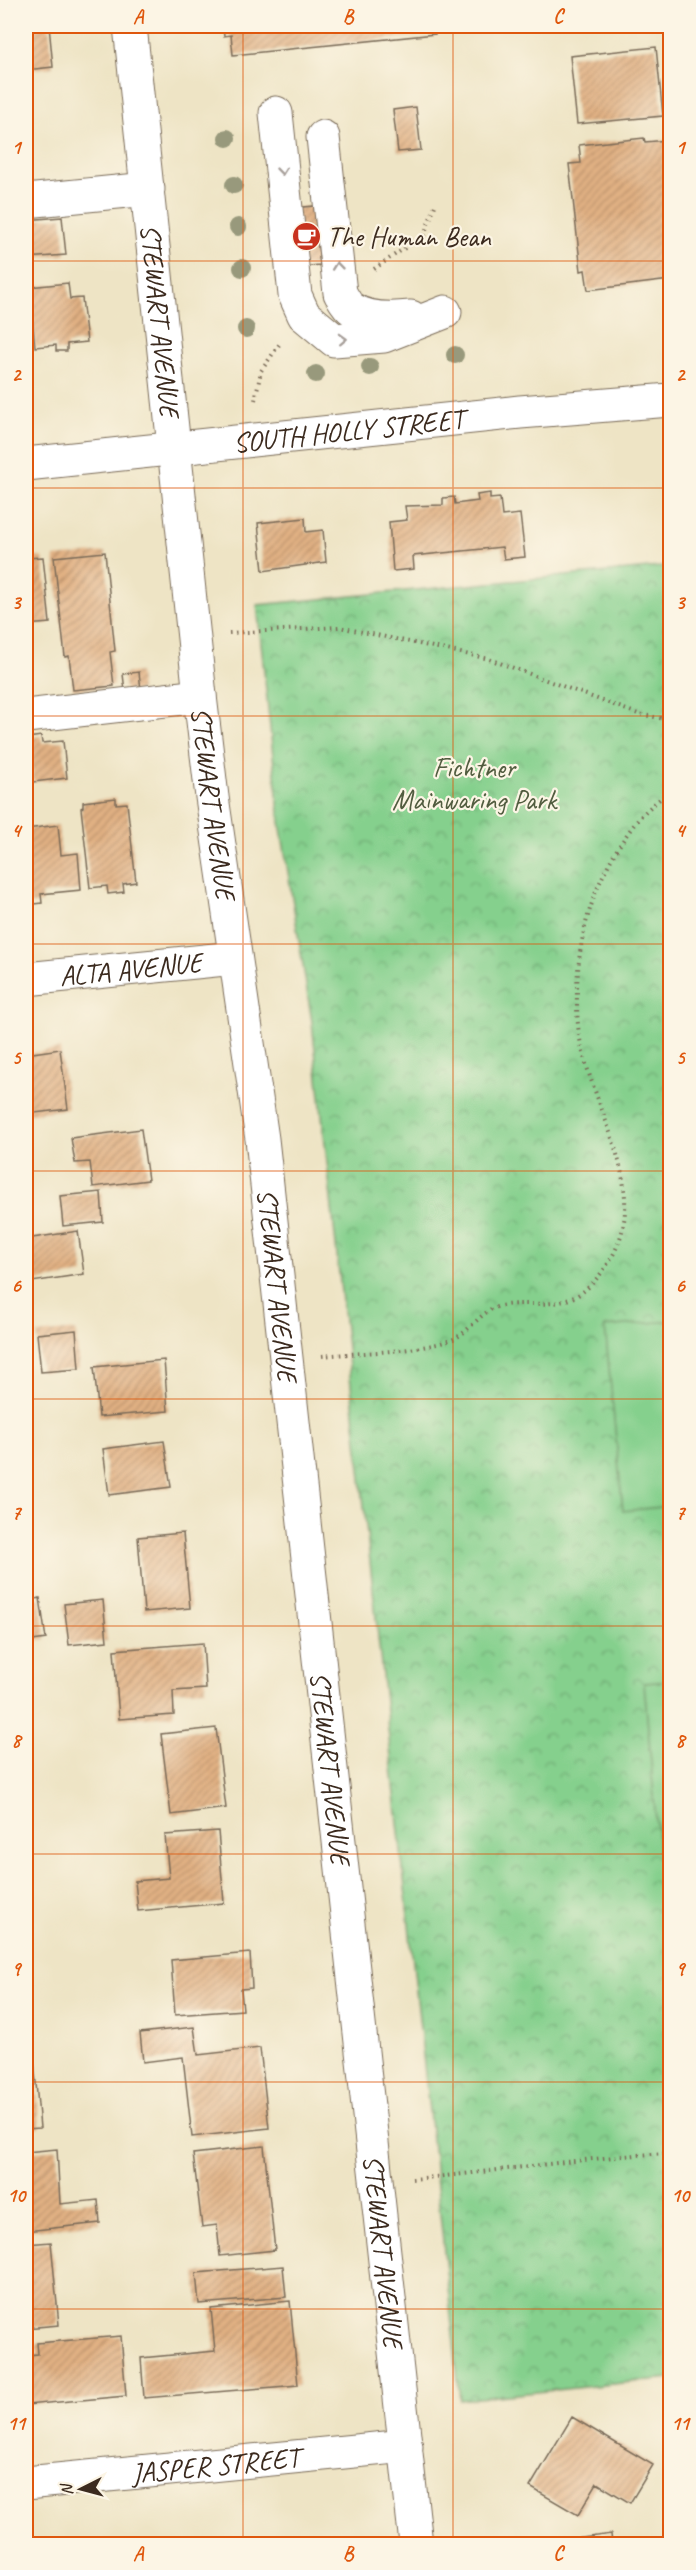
<svg xmlns="http://www.w3.org/2000/svg" width="696" height="2570" font-family="Caveat,sans-serif">
	<style>
		.park { fill: url(#park-crowns); stroke: #607d56; stroke-width: 1.5 }
		.garden { fill: #85d08d; stroke: #607d56; stroke-width: 1.5 }
		.building { fill: url(#building-hatch) }
		.lines { fill: none; stroke-linecap: round; stroke-linejoin: round }
		.minor-casing { stroke: #7a6b58; stroke-width: 35 }
		.major-casing { stroke: #7a6b58; stroke-width: 35 }
		.path { stroke: #7a6b58; stroke-width: 4; stroke-dasharray: 1.5 4.5; stroke-linecap: butt }
		.minor { stroke: #fff; stroke-width: 33 }
		.major { stroke: #fff; stroke-width: 33 }
		.tree { fill: #98997b }
		.oneway { stroke: #a79f9a }
		.grid { fill: none; stroke: #df570d; stroke-width: 1.5; stroke-opacity: 0.55 }
		.labels { text-anchor: middle; dominant-baseline: central; stroke-width: 4.5; stroke-linejoin: round; paint-order: stroke }
		.poi-label { font-size: 28px; fill: #3b2a1e; stroke: #fcf5e5; text-anchor: start }
		.street-label { font-size: 28px; fill: #3b2a1e; stroke: #fcf5e5 }
		.park-label { font-size: 28px; fill: #515c3f; stroke: #fcf5e5 }
		.neatline { fill: none; stroke: #df570d; stroke-width: 2 }
		.grid-label { font-size: 20px; text-anchor: middle; font-weight: bold; fill: #df570d }
	</style>
	<defs>
		<pattern id="park-crowns" width="20" height="18" patternUnits="userSpaceOnUse" patternTransform="scale(1.5)"><rect width="20" height="18" fill="#85d08d"/><path d="M2 6a3 3 0 1 1 6 0M12 15a3 3 0 1 1 6 0" fill="none" stroke="#6ea973"/></pattern>
		<pattern id="building-hatch" width="6" height="6" patternUnits="userSpaceOnUse" patternTransform="scale(1.5)"><rect width="6" height="6" fill="#e1b183"/><path d="M-1 1l2-2M0 6l6-6M5 7l2-2" fill="none" stroke="#b8906b"/></pattern>
	</defs>
	<rect width="100%" height="100%" fill="#fcf5e5"/>
	<filter id="ink" filterUnits="userSpaceOnUse"><feTurbulence type="fractalNoise" baseFrequency=".0167" numOctaves="2"/><feDisplacementMap in="SourceGraphic" scale="12" xChannelSelector="R" yChannelSelector="G"/><feConvolveMatrix kernelMatrix="1 2 1 2 8 2 1 2 1" color-interpolation-filters="sRGB"/></filter>
	<filter id="wash" filterUnits="userSpaceOnUse"><feTurbulence type="fractalNoise" baseFrequency=".008" numOctaves="4" result="noise"/><feDisplacementMap in="SourceGraphic" scale="24" xChannelSelector="R" yChannelSelector="G"/><feGaussianBlur stdDeviation="1.35" result="paint"/><feColorMatrix in="noise" values="0 0 0 0 0 0 0 0 0 0 0 0 0 0 0 0 0 1.4 0 .05"/><feComposite in="paint" operator="in"/></filter>
	<g filter="url(#wash)">
		<rect width="100%" height="100%" fill="#eee4c5"/>
		<path class="park" d="M670,566V2378L460,2400L312,1022L280,822L257,605Z"/>
		<path class="garden" d="M670,1321V1506L623,1511L605,1327Z
			M670,1681V1865L660,1866L644,1683Z"/>
		<g id="blocks">
			<path class="building" d="M26,26H49L53,67L26,70Z
				M223,26H434L435,34L233,55L231,35L224,36Z
				M656,47L663,116L577,124L570,56Z
				M416,107L421,150L398,152L393,110Z
				M644,138L645,142L668,140L670,157V280L588,290L585,270L581,271L569,164L581,163L579,145Z
				M314,206L320,265L299,267L292,208Z
				M62,217L66,255L26,258V220Z
				M68,283L70,299L82,298L87,342L67,344V351H56V345L35,347L29,287Z
				M490,493V499L500,498L502,516L520,514L525,557L504,559L502,547L413,556L414,569L393,571L389,522L407,520L405,506L443,505V498L454,497L455,504L478,501L477,495Z
				M305,518L306,532L323,530L326,562L263,571L258,523Z
				M105,552L115,651L110,652L114,686L73,690L69,656L65,657L54,557Z
				M43,557L50,623L26,625V558Z
				M139,672L141,690L125,691L123,674Z
				M41,736L42,743L63,741L67,778L33,782L28,738Z
				M116,798V804L127,803L136,882L123,884L124,892L108,894L107,886L90,888L81,808L83,807V802Z
				M58,825L61,855L78,853L81,890L41,894L42,903L26,905V829Z
				M60,1049L68,1109L26,1114V1054Z
				M141,1129L148,1180L93,1187L90,1162L75,1163L71,1138Z
				M101,1192L103,1222L63,1226L60,1196Z
				M78,1231L84,1274L32,1282L26,1239Z
				M76,1330L79,1369L41,1372L37,1334Z
				M164,1360L168,1411L99,1417L94,1367Z
				M164,1441L171,1487L109,1495L103,1449Z
				M183,1533L190,1608L144,1612L138,1537Z
				M40,1598L46,1639L26,1642V1601Z
				M103,1600L107,1641L69,1645L64,1604Z
				M203,1643L206,1689L173,1691L174,1715L119,1719L114,1650Z
				M216,1728L226,1808L171,1815L161,1734Z
				M218,1831L224,1903L138,1911L135,1881L169,1878L165,1835Z
				M250,1953L252,1988L241,1989L243,2010L175,2015L171,1960Z
				M194,2027L198,2055L260,2048L269,2128L192,2137L183,2057L143,2062L140,2033Z
				M33,2049L40,2128L26,2129V2050Z
				M264,2146L275,2250L220,2256L217,2225L202,2227L193,2154Z
				M57,2149L60,2204L98,2200L100,2223L26,2231V2152Z
				M51,2242L59,2325L26,2328V2244Z
				M283,2266L286,2297L199,2304L196,2273Z
				M290,2301L298,2385L144,2398L141,2358L215,2351L211,2309Z
				M121,2336L126,2396L26,2405V2355L38,2354L37,2343Z
				M572,2417L653,2465L630,2503L597,2483L578,2515L530,2487Z
				M611,2534L612,2544H559L558,2541Z"/>
		</g>
	</g>
	<g filter="url(#ink)">
		<use href="#blocks" fill-opacity="0" stroke="#7a6b58" stroke-width="1.5"/>
		<g class="lines">
			<defs>
				<g id="minor">
					<path d="M276,113L295,295L304,315L334,340L384,336L445,312"/>
					<path d="M323,137L340,293C343,298 347,306 352,309C368,320 392,319 411,317"/>
					<path d="M26,201L148,189"/>
					<path id="s1" d="M26,464L520,412L670,400"/>
					<path d="M26,716L200,696"/>
					<path id="s2" d="M26,979L235,958"/>
					<path id="s3" d="M26,2483L406,2446"/>
				</g>
				<g id="major">
					<path id="s4" d="M130,26L200,696L212,797L262,1139L416,2544"/>
				</g>
			</defs>
			<use href="#minor" class="minor-casing"/>
			<use href="#major" class="major-casing"/>
			<path class="path" d="M374,269L424,235L436,203
				M255,400L261,371L281,342
				M229,633L339,627L489,659L638,714L670,720
				M322,1356C363,1352 408,1353 448,1341C469,1335 479,1311 500,1306C523,1301 550,1308 572,1298C585,1293 597,1279 605,1268C660,1191 586,1106 578,1025C572,950 590,880 637,821C646,809 660,800 670,790
				M412,2179C498,2172 584,2157 670,2153"/>
			<use href="#minor" class="minor"/>
			<use href="#major" class="major"/>
		</g>
		<g class="tree">
			<circle cx="227" cy="138" r="9"/>
			<circle cx="234" cy="185" r="9"/>
			<circle cx="238" cy="227" r="9"/>
			<circle cx="242" cy="268" r="9"/>
			<circle cx="246" cy="329" r="9"/>
			<circle cx="455" cy="355" r="9"/>
			<circle cx="370" cy="367" r="9"/>
			<circle cx="316" cy="374" r="9"/>
		</g>
		<defs><path id="oneway-chevron" d="M-2-3.5L2.5 0L-2 3.5" fill="none" stroke-width="1.6" stroke-linecap="round" stroke-linejoin="round" transform="scale(1.5)"/></defs>
		<g class="oneway">
			<use href="#oneway-chevron" transform="translate(282 171) rotate(84)"/>
			<use href="#oneway-chevron" transform="translate(337 266) rotate(-96)"/>
			<use href="#oneway-chevron" transform="translate(343 339) rotate(-2)"/>
		</g>
	</g>
	<path class="grid" d="M243,26V2544M453,26V2544M26,261H670M26,488H670M26,716H670M26,944H670M26,1171H670M26,1399H670M26,1626H670M26,1854H670M26,2082H670M26,2309H670"/>
	<defs>
		<symbol id="cafe-disc" viewBox="-11 -11 22 22"><circle r="9.5" fill="#c8321e" stroke="#fcf5e5"/><path d="M-5.5-4.5H6V0H3Q3 3.5 0 3.5H-2.5Q-5.5 3.5-5.5 0ZM3-3.2v2h1.7v-2ZM-6 4.5H4V6H-6Z" fill="#fff"/></symbol>
	</defs>
	<g fill-rule="evenodd">
		<use href="#cafe-disc" x="290" y="220" width="33" height="33"/>
	</g>
	<g class="labels">
		<g class="poi-label">
			<text x="327" y="236">The Human Bean</text>
		</g>
		<g class="street-label">
			<text stroke="none"><textPath href="#s4" startOffset="296">STEWART AVENUE</textPath></text>
			<text stroke="none"><textPath href="#s1" startOffset="324">SOUTH HOLLY STREET</textPath></text>
			<text stroke="none"><textPath href="#s4" startOffset="782">STEWART AVENUE</textPath></text>
			<text stroke="none"><textPath href="#s2" startOffset="105">ALTA AVENUE</textPath></text>
			<text stroke="none"><textPath href="#s4" startOffset="1268">STEWART AVENUE</textPath></text>
			<text stroke="none"><textPath href="#s4" startOffset="1754">STEWART AVENUE</textPath></text>
			<text stroke="none"><textPath href="#s4" startOffset="2240">STEWART AVENUE</textPath></text>
			<text stroke="none"><textPath href="#s3" startOffset="190">JASPER STREET</textPath></text>
		</g>
		<g class="park-label">
			<text x="474" y="767">Fichtner<tspan x="474" dy="32">Mainwaring Park</tspan></text>
		</g>
	</g>
	<rect width="696" height="2570" fill="none" stroke="#fcf5e5" stroke-width="66"/>
	<g transform="translate(81 2489) rotate(264)" stroke="#fcf5e5" stroke-width="4.5" paint-order="stroke">
	<path d="M0-4.5L10 22L0 15L-10 22Z" fill="#3b2a1e"/>
	<text y="-9" font-size="16" font-weight="bold" text-anchor="middle" fill="#3b2a1e">N</text>
	</g>
	<rect x="33" y="33" width="630" height="2504" class="neatline"/>
	<g class="grid-label">
		<text x="138" y="23">A</text>
		<text x="348" y="23">B</text>
		<text x="558" y="23">C</text>
		<text x="16" y="154">1</text>
		<text x="680" y="154">1</text>
		<text x="16" y="381">2</text>
		<text x="680" y="381">2</text>
		<text x="16" y="609">3</text>
		<text x="680" y="609">3</text>
		<text x="16" y="837">4</text>
		<text x="680" y="837">4</text>
		<text x="16" y="1064">5</text>
		<text x="680" y="1064">5</text>
		<text x="16" y="1292">6</text>
		<text x="680" y="1292">6</text>
		<text x="16" y="1519">7</text>
		<text x="680" y="1519">7</text>
		<text x="16" y="1747">8</text>
		<text x="680" y="1747">8</text>
		<text x="16" y="1975">9</text>
		<text x="680" y="1975">9</text>
		<text x="16" y="2202">10</text>
		<text x="680" y="2202">10</text>
		<text x="16" y="2430">11</text>
		<text x="680" y="2430">11</text>
		<text x="138" y="2560">A</text>
		<text x="348" y="2560">B</text>
		<text x="558" y="2560">C</text>
	</g>
</svg>
